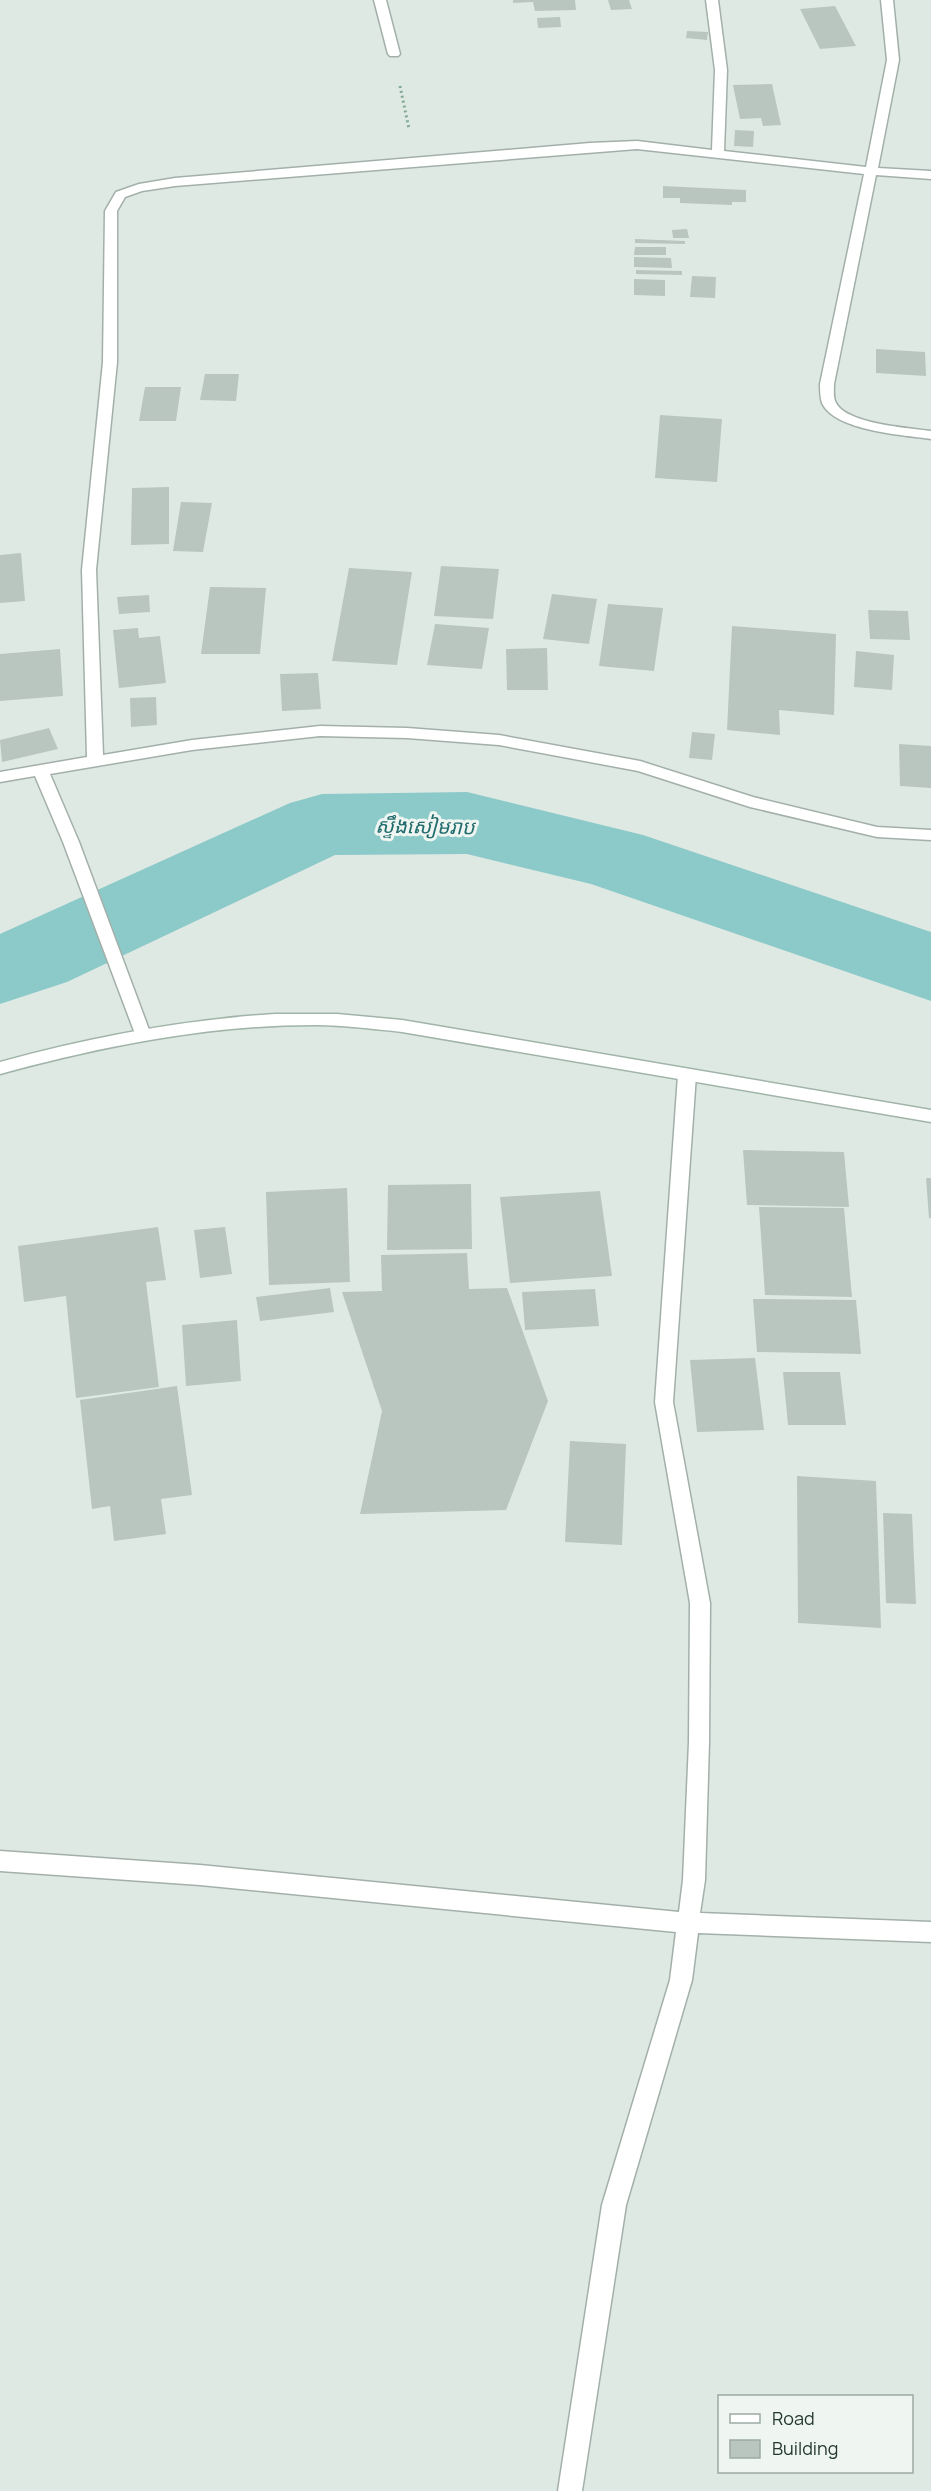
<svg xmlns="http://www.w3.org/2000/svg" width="931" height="2491" font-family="Manrope,'Noto Sans Khmer',sans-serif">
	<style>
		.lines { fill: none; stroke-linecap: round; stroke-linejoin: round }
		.river { fill: #8cc9c9; fill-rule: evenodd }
		.building { fill: #b8c6bf }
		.street-casing { stroke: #a3b0a9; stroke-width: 3 }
		.secondary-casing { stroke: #a0b4a9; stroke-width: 3 }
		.path { stroke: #83aa97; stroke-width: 3; stroke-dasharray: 2 3; stroke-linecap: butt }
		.street { fill: #fff; fill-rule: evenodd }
		.secondary { fill: #fff; fill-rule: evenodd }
		.labels { text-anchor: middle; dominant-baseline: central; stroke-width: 6; stroke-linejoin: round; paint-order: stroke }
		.water-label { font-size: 20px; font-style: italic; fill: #226c6d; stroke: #eff6f2 }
	</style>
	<rect width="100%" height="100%" fill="#dfe9e3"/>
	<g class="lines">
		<path class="river" d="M467,792L643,835L931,932V1001L591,884L467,854L335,855L67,982L0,1004V934L290,803L322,794Z"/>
	</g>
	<path class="building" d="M513,0H575L576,10L535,11L533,2L513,3Z
		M608,0H629L632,9L611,10Z
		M835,6L856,46L820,49L800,9Z
		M560,17L561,27L538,28L537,18Z
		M687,31L708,32L707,40L686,38Z
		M772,84L781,125L763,126L761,118L740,119L733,85Z
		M735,130L754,131L753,147L734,146Z
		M663,186L746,190V202H732V205L680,203V198H663Z
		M687,229L689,238H673L672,230Z
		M635,239L685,241V244L635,243Z
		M635,247H666V255H634Z
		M634,257L671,258L672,268L634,267Z
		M636,270L682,271V275L636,274Z
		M692,276L716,277L715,298L690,297Z
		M634,279L665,280V296L634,295Z
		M876,349L925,352L926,376L876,373Z
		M205,374H239L236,401L200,400Z
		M145,387H181L176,421H139Z
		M660,415L722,419L717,482L655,478Z
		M169,487V544L131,545L132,488Z
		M181,502L212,503L203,552L173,551Z
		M21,553L25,601L0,603V555Z
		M441,566L499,569L493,619L434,616Z
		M349,568L412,572L397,665L332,661Z
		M210,587L266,588L260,654H201Z
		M552,594L597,599L589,644L543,639Z
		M149,595L150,612L119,614L117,597Z
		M608,604L663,608L654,671L599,666Z
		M868,610L908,611L910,640L870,639Z
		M435,624L489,628L482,669L427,665Z
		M732,626L836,634L834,715L779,710L780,735L727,730Z
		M138,628L139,638L160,636L166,683L119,688L113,630Z
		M547,648L548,690H507L506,649Z
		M60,649L63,696L0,701V654Z
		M856,651L894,655L892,690L854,687Z
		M318,673L321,709L282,711L280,674Z
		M156,697L157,725L131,727L130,698Z
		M49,728L58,749L2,762L0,740Z
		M692,732L715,734L712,760L689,758Z
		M899,744L931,746V788L900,786Z
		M743,1150L844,1152L849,1207L747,1205Z
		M926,1178H931V1218H929Z
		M471,1184L472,1249L387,1250L388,1185Z
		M347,1188L350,1282L269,1285L266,1192Z
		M600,1191L612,1276L510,1283L500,1197Z
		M759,1207L844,1208L852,1297L765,1295Z
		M158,1227L166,1280L146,1282L159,1387L76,1398L66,1296L24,1302L18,1246Z
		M225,1227L232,1274L200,1278L194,1230Z
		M467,1253L469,1289L507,1288L548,1401L506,1510L360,1514L382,1411L342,1292L382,1291L381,1255Z
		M330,1288L334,1312L260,1321L256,1297Z
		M595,1289L599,1326L525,1330L522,1292Z
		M753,1299L856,1300L861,1354L757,1352Z
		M237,1320L241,1381L186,1386L182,1325Z
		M755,1358L764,1430L697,1432L690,1360Z
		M783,1372H840L846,1425H788Z
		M177,1386L192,1495L161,1499L166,1534L114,1541L110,1506L92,1509L80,1400Z
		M570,1441L626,1444L622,1545L565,1542Z
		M797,1476L876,1481L881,1628L798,1623Z
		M883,1513L912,1514L916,1604L886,1603Z"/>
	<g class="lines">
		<defs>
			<path id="street" d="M374,0H386L400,54L398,56H390L388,54Z
				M706,0H718L727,70L724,151L866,167L887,60L881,0H893L899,60L878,168L931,171V179L876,175L834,384C834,390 833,398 836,403C847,424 909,428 931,431V439C904,435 835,431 822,403C820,397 820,390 820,384L864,174L637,149L175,186L142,191L125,197L117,211V362L96,570L103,755L192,740L320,726L407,728L499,735L640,761L753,797L877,827L931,830V840L877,837L750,807L638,771L499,745L407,738L320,736L192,750L50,774L79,842L151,1035L149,1039H137L63,842L35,776L0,782V772L87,757L82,570L103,362L105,211L116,192L139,184L175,178L590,143L637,141L712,150L715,70Z
				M687,1069L693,1071L696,1075L673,1402L710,1603L709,1742L705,1880L700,1913L931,1922V1942L698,1933L692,1980L626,2205L582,2491H558L602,2205L670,1980L676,1932L200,1885L0,1871V1851L200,1865L679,1912L683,1880L689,1742L690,1603L655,1402L678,1075L681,1071Z"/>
			<path id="secondary" d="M275,1014H337L402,1020L931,1110V1122L402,1032C373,1029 344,1025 315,1025C208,1025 103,1046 0,1074V1062C91,1037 181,1020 275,1014Z"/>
		</defs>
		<use href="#street" class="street-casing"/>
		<use href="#secondary" class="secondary-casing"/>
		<path class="path" d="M400,86L409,129"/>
		<use href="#street" class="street"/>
		<use href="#secondary" class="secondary"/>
	</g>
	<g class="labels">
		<g class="water-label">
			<text transform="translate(425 826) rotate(1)">ស្ទឹងសៀមរាប</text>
		</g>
	</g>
	<rect x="718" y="2395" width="195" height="78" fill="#eff6f2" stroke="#9daaa4" stroke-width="1.5"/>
	<rect x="730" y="2414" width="30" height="9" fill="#ffffff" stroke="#9daaa4" stroke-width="1.5"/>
	<text x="772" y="2425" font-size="18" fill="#22372e">Road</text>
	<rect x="730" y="2440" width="30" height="18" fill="#b8c6bf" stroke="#9daaa4" stroke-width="1.5"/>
	<text x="772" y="2455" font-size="18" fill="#22372e">Building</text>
</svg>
